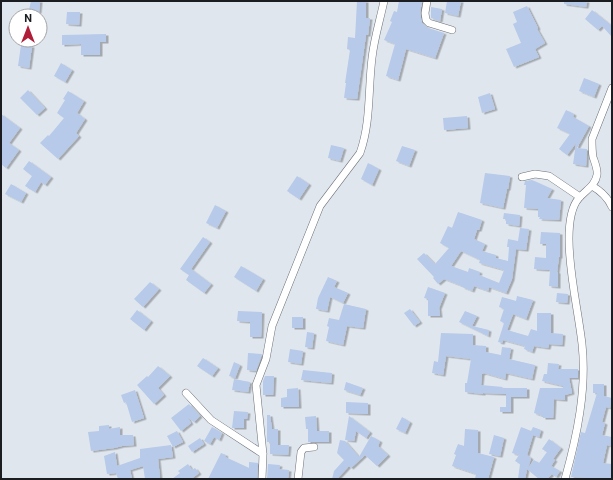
<svg xmlns="http://www.w3.org/2000/svg" width="613" height="480" font-family="Roboto,sans-serif">
	<style>
		.building { fill: #b7cae9; fill-rule: evenodd; filter: url(#shadow) }
		.lines { fill: none; stroke-linecap: round; stroke-linejoin: round }
		.street-casing { stroke: #6c7178; stroke-width: 8 }
		.street { stroke: #fff; stroke-width: 7 }
	</style>
	<defs>
		<filter id="shadow"><feDropShadow dx="2.5" dy="1.5" stdDeviation="0" flood-color="#0004"/></filter>
	</defs>
	<rect width="100%" height="100%" fill="#e0e6ee"/>
	<path class="building" d="M31,1H40L39,12L29,10Z
		M357,1H366V18H370L368,35H366L357,99L344,98L346,83H345L350,50L347,49L348,37L355,38Z
		M399,1H422L420,13L422,23L428,28L444,33L435,58L406,49L398,80L386,76L395,44L384,40L392,22L390,21L394,11L397,12Z
		M447,1H461L458,16L445,13Z
		M564,1H587L586,7L564,4Z
		M527,6L538,28L537,29L545,43L535,49L539,57L514,67L506,49L521,43L513,24L517,22L513,12Z
		M431,7L442,9L440,21L431,18Z
		M592,10L612,26V37L602,26L598,30L585,19Z
		M67,12H80L79,25L66,24Z
		M106,34V42H100V55H81V44L62,45V35Z
		M21,45L32,46L29,68L18,66Z
		M61,63L72,70L65,82L54,76Z
		M584,78L599,84L594,97L579,91Z
		M28,90L45,108L37,115L20,98Z
		M68,91L84,101L77,113L85,119L76,133L79,136L58,159L40,143L48,135L49,136L64,118L57,113L65,100L63,99Z
		M490,93L495,109L482,113L478,97Z
		M566,110L574,114L573,117L589,126L577,148L587,149L586,166L573,164L576,143L567,155L559,149L570,134L557,128Z
		M1,114L20,128L9,143L19,150L6,168L1,164Z
		M467,116L468,128L444,130L443,118Z
		M331,145L344,148L340,161L328,158Z
		M402,146L415,150L409,166L396,161Z
		M29,161L51,177L45,185L41,182L35,192L25,186L32,176L23,169Z
		M368,163L379,169L372,185L361,179Z
		M485,173L510,176L508,189H507L503,208L480,203Z
		M297,176L309,184L299,199L287,191Z
		M532,180L552,189L547,198L561,200L559,220L539,219L540,217H538V209L524,208L526,185H524L525,181Z
		M11,184L26,193L21,202L5,194Z
		M215,205L226,211L217,228L206,223Z
		M458,212L482,220L479,230H477L474,239L485,244L482,251L496,255V258L508,261L509,247H507L508,239L518,241L520,228L529,229L526,250L516,249L512,279L506,293L489,287L488,291L474,286L472,291L462,287V286L444,279L438,284L433,278L434,277L417,259L424,253L435,264L449,248L440,243L448,226L452,228ZM461,251L480,260L479,263L504,270L499,283L479,275L480,272L469,268L468,272L451,266Z
		M504,213L520,215L519,226L506,224V219H503Z
		M541,232L560,233V257H559L557,272H558V287L549,286L550,270L534,269L535,257L546,258V244H540Z
		M203,237L210,242L191,269L211,284L204,293L186,280L189,275L180,269Z
		M241,266L263,279L256,291L234,277Z
		M328,277L337,281L334,287L348,293L343,303L330,297L327,311L316,309L318,298Z
		M150,282L159,289L143,307L134,299Z
		M428,287L445,293L439,308L440,316H428V299L424,298Z
		M557,293L568,294L567,303L556,302Z
		M517,296L533,300L526,319L513,314L507,330L528,336L531,329L537,331V313H551V333L563,334L562,345L549,344L548,348L534,346L532,352L524,349L525,346L518,344L503,340L502,343L498,342L504,323L500,321L504,309L499,307L502,297L516,301Z
		M344,304L366,309L363,328L347,326L343,345L326,341L329,327L327,326L329,318L339,320Z
		M410,309L420,322L414,326L404,313Z
		M137,310L151,321L144,330L130,319Z
		M238,311L262,312L261,337H250V322L237,321Z
		M465,311L477,316L472,326L489,330L488,336L459,322Z
		M292,317H303V328H292Z
		M307,332L314,333L312,348L305,347Z
		M441,333L473,334V345L486,346V352L501,355L502,347L511,348L509,359L535,365L532,379L506,373L505,379L484,373L482,374L481,385L503,387L502,388H527V397H511V412H500V407H506V394L483,393V394L465,392V383H467L471,359L446,356L443,375L432,373L434,361L438,362Z
		M290,349L303,351L301,364L288,362Z
		M248,353L262,354L256,371L247,370Z
		M203,358L218,368L212,376L197,366Z
		M234,362L240,365L235,378L229,376Z
		M548,363L559,364L558,369H578V378H569L572,393L565,395V400L554,399L553,418H543V416L534,413L540,388H563V386L542,381L544,374H547Z
		M158,366L170,376L158,388L164,395L154,404L137,385L147,376L148,377Z
		M303,370L332,373L331,383L301,380Z
		M265,376H274L273,395H263V381Z
		M234,379L250,382L248,392L232,390Z
		M346,382L363,388L360,395L344,390Z
		M593,384H604V396L612,398L610,408L606,407L602,422L605,423L602,435L612,437V446L607,445L603,463L612,464V479L571,477L581,432L585,433L597,393H593Z
		M298,388L299,407H281V398L287,397V389Z
		M135,390L144,418L132,422L126,402L124,403L121,395Z
		M346,402L368,403V414L346,413Z
		M189,404L200,416L194,422L188,418L191,423L181,431L171,418Z
		M234,411L248,412L247,419H244V428H232Z
		M267,415H270L272,429H278V445H289L288,455L270,454V442H267Z
		M316,416L317,431H329V442H308V429H306L305,417Z
		M349,416L370,432L366,438L356,431L354,441L345,440Z
		M402,417L410,422L405,433L396,429Z
		M109,425V429L120,427V435H133L134,445L122,446L114,448L91,451L88,432L99,431V426Z
		M212,427L222,433L219,440L214,437L210,444L204,441Z
		M521,427L531,431L533,427L541,430L539,437L533,435L527,455L531,458L528,468L534,460L539,463L547,452L542,449L549,439L561,448L553,459L555,460L551,466L560,471L556,477L552,474L547,479H539L527,469L525,479H518L520,464L515,461L519,455L512,453Z
		M465,429L478,430V453L494,457L488,479H475L476,474L452,466L456,455L454,454L458,444L464,446Z
		M177,431L183,442L173,447L167,436Z
		M494,435L504,438L500,456L489,454Z
		M371,436L380,441L378,446L388,455L377,466L365,455L351,468L349,466L337,479H332L334,471L344,460L337,453L340,440L345,441L359,457Z
		M200,438L204,444L192,452L188,446Z
		M171,445L173,457L158,459L160,478L145,479L143,466L130,470L132,479H118L116,473L107,474L104,456L115,452L117,466L140,458V449Z
		M221,453L226,455L225,457L249,468V462L258,463L257,479H208Z
		M188,464L192,470L195,468L199,473L191,479H172L180,473L178,471Z
		M268,464L280,465L279,469L289,470L288,479H267Z"/>
	<g class="lines">
		<defs>
			<path id="street" d="M427,1L425,13L426,20L429,23L452,30
				M522,177L535,174L549,176L580,197
				M592,186C601,191 608,198 612,207
				M186,393L211,420L263,454
				M262,479L263,454L256,385L266,359L272,326L320,206L360,153C371,122 368,90 372,58C374,39 380,20 384,1
				M298,479L301,452L304,448L314,447
				M565,479C577,436 587,389 582,344C578,309 569,274 569,239C569,226 570,208 579,198C586,190 595,186 597,175C598,170 595,163 593,157C592,151 592,146 592,139L612,88"/>
		</defs>
		<use href="#street" class="street-casing"/>
		<use href="#street" class="street"/>
	</g>
	<rect width="613" height="480" fill="none" stroke="#1c1d21" stroke-width="4"/>
	<g transform="translate(28 28)"><circle r="19" fill="#ffffff" stroke="#a4a5a6"/>
	<path d="M0-3L7 15L0 10L-7 15Z" fill="#b01d38"/>
	<text y="-6" font-size="11" font-weight="bold" text-anchor="middle" fill="#1c1d21">N</text>
	</g>
</svg>
